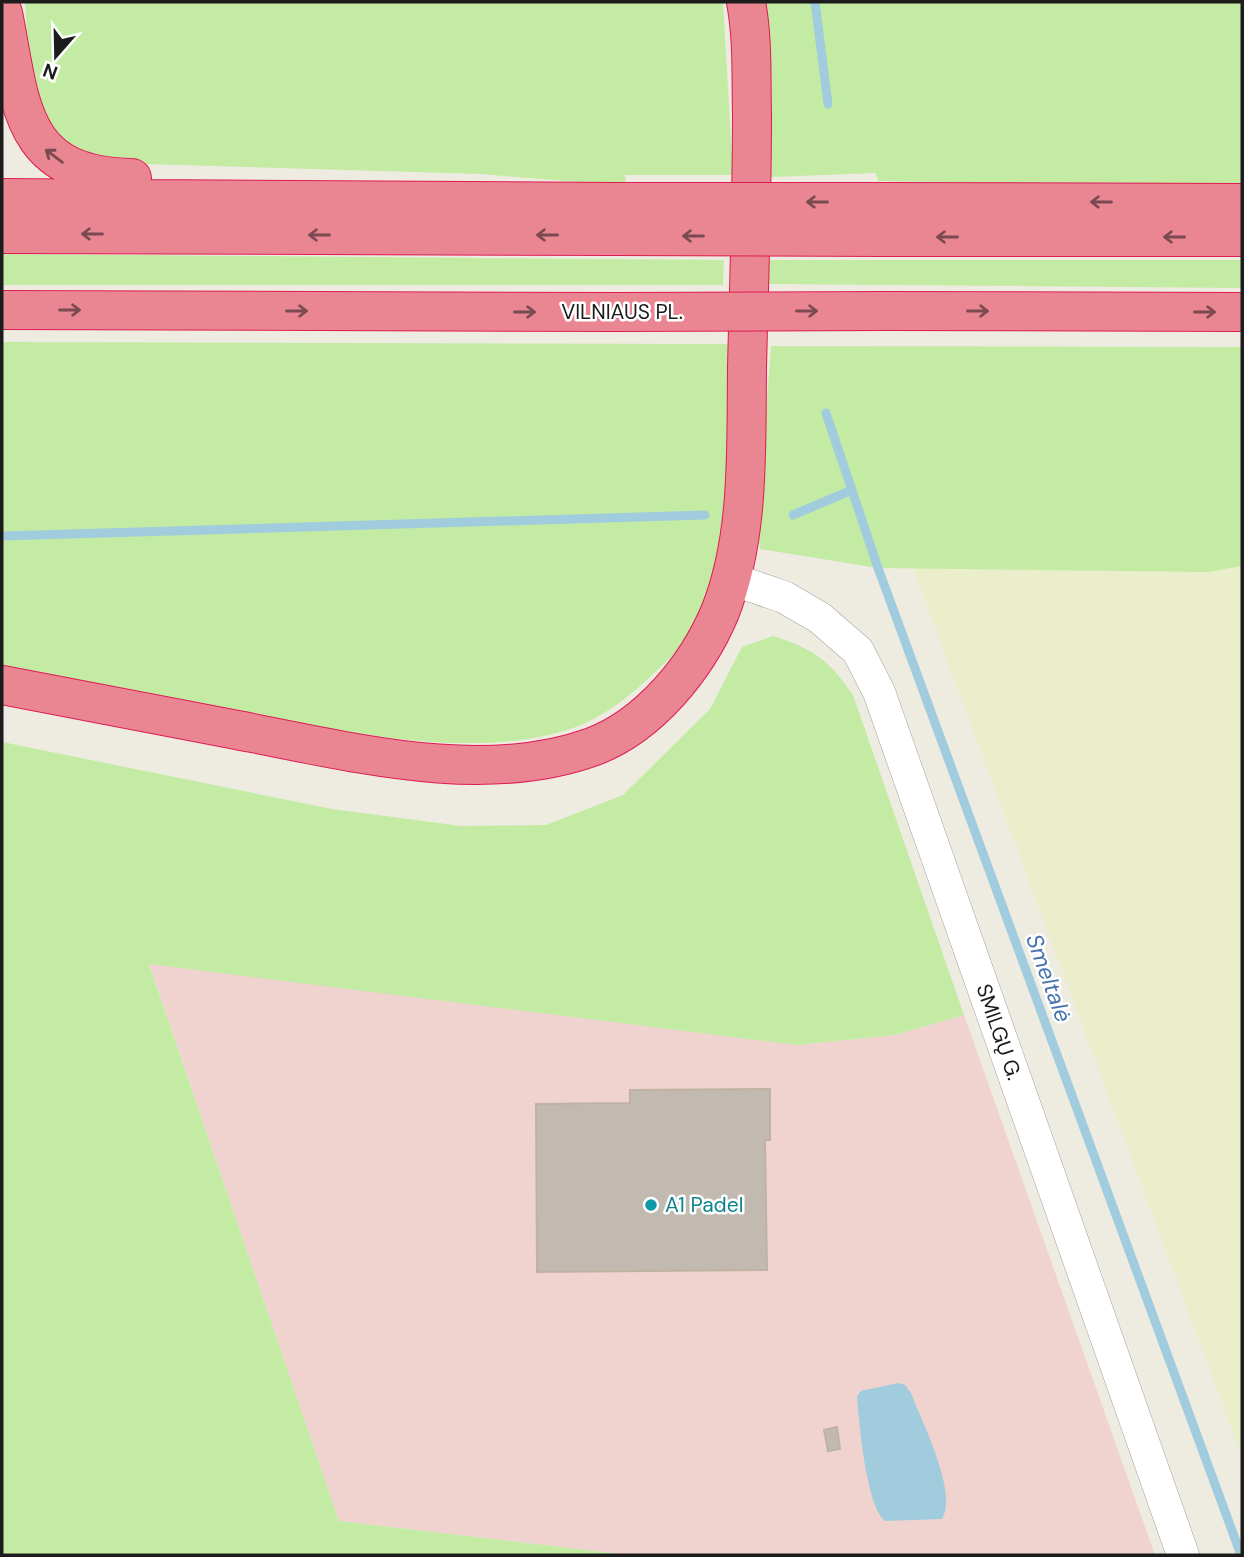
<svg xmlns="http://www.w3.org/2000/svg" width="1244" height="1557" font-family="'DM Sans',sans-serif">
	<style>
		.commercial { fill: #f0d3cf }
		.farmland { fill: #eaeecb }
		.grass { fill: #c3eba4 }
		.water { fill: #a0ccde }
		.lines { fill: none; stroke-linecap: round; stroke-linejoin: round }
		.stream { stroke: #a0ccde; stroke-width: 9 }
		.building { fill: #c2bab1; stroke: #c0b2a3; stroke-width: 2 }
		.street-casing { stroke: #a3a3a3; stroke-width: 33 }
		.highway-casing { stroke: #de1c53; stroke-width: 40 }
		.street { stroke: #fff; stroke-width: 32 }
		.highway { stroke: #ea8592; stroke-width: 38 }
		.highway-bridge-casing { stroke: #de1c53; stroke-width: 40; stroke-linecap: butt }
		.highway-bridge { stroke: #ea8592; stroke-width: 38 }
		.oneway { stroke: #794b51 }
		.culture-dot { fill: #0f9aa8; stroke: #fff; stroke-width: 2.5 }
		.labels { text-anchor: middle; dominant-baseline: central; stroke-width: 5; stroke-linejoin: round; paint-order: stroke }
		.street-label { font-size: 21px; fill: #1c1c1c; stroke: #fff }
		.culture-label { font-size: 21px; fill: #0d838f; stroke: #fff; text-anchor: start }
		.water-label { font-size: 23px; font-style: italic; fill: #4574af; stroke: #fff }
	</style>
	<rect width="100%" height="100%" fill="#eeebe1"/>
	<path class="commercial" d="M149,963L797,1045L895,1035L964,1015L1155,1555H629L339,1521Z"/>
	<path class="farmland" d="M1242,566V1457L913,568L1207,572Z"/>
	<path class="grass" d="M25,2H723L733,175H625L626,186L481,174L110,163C99,160 81,160 72,154C30,127 28,46 25,2Z
		M765,2H1242V187L878,181L876,173L771,177L768,16Z
		M2,254L724,260L723,285H2Z
		M768,260H1242V288L768,284Z
		M2,342L731,344C728,430 735,526 704,607C692,637 673,656 650,677C629,697 603,717 576,727C476,763 337,730 236,711C158,696 80,682 2,667Z
		M771,346L1242,347V566L1207,572L878,568L760,549L757,532Z
		M773,636C814,649 829,660 853,695L964,1015L895,1035L797,1045L149,964L339,1521L629,1555H2V742L332,809L461,826L546,825L623,795L710,709L742,647Z"/>
	<path class="water" d="M898,1383L905,1385L911,1393C921,1420 959,1494 942,1519L885,1521C866,1505 859,1422 857,1396L861,1391Z"/>
	<g class="lines">
		<path class="stream" d="M815,2L828,104
			M826,413L878,568L1241,1555
			M793,515L852,490
			M2,536L705,515"/>
	</g>
	<path class="building" d="M770,1089V1140H765L767,1270L537,1272L536,1104L630,1103V1090Z
		M837,1427L840,1449L828,1451L824,1430Z"/>
	<g class="lines">
		<defs>
			<path id="street" d="M731,579L784,597L820,618L858,651L879,692L1183,1555"/>
			<path id="highway" d="M3,13C21,103 18,176 132,178
				M2,198L616,202
				M885,202L1242,203
				M2,234L615,236
				M884,237H1242
				M2,310L616,312
				M885,311L1242,312
				M2,685C80,700 159,715 237,730C348,751 482,787 592,747C649,726 697,667 720,612C750,537 746,448 747,368C749,284 752,199 752,114C751,77 753,39 746,2"/>
		</defs>
		<use href="#street" class="street-casing"/>
		<use href="#highway" class="highway-casing"/>
		<use href="#street" class="street"/>
		<use href="#highway" class="highway"/>
		<defs>
			<path id="highway-bridge" d="M616,202H885
				M615,236L884,237
				M616,312L885,311"/>
		</defs>
		<use href="#highway-bridge" class="highway-bridge-casing"/>
		<use href="#highway-bridge" class="highway-bridge"/>
	</g>
	<defs><path id="oneway-shaft" d="M-6 0H5M1.5-3L5.5 0L1.5 3" fill="none" stroke-width="1.6" stroke-linecap="round" stroke-linejoin="round" transform="scale(1.75)"/></defs>
	<g class="oneway">
		<use href="#oneway-shaft" transform="translate(54 156) rotate(-143)"/>
		<use href="#oneway-shaft" transform="translate(817 202) rotate(-180)"/>
		<use href="#oneway-shaft" transform="translate(1101 202) rotate(-180)"/>
		<use href="#oneway-shaft" transform="translate(92 234) rotate(-180)"/>
		<use href="#oneway-shaft" transform="translate(319 235) rotate(-180)"/>
		<use href="#oneway-shaft" transform="translate(547 235) rotate(-180)"/>
		<use href="#oneway-shaft" transform="translate(693 236) rotate(-180)"/>
		<use href="#oneway-shaft" transform="translate(947 237) rotate(-180)"/>
		<use href="#oneway-shaft" transform="translate(1174 237) rotate(-180)"/>
		<use href="#oneway-shaft" transform="translate(70 310)"/>
		<use href="#oneway-shaft" transform="translate(297 311)"/>
		<use href="#oneway-shaft" transform="translate(807 311)"/>
		<use href="#oneway-shaft" transform="translate(978 311)"/>
		<use href="#oneway-shaft" transform="translate(525 312)"/>
		<use href="#oneway-shaft" transform="translate(1205 312)"/>
	</g>
	<circle class="culture-dot" cx="651" cy="1205" r="7"/>
	<g class="labels">
		<g class="street-label">
			<text x="622" y="312">VILNIAUS PL.</text>
			<text transform="translate(999 1032) rotate(71)">SMILGŲ G.</text>
		</g>
		<g class="culture-label">
			<text x="665" y="1205">A1 Padel</text>
		</g>
		<g class="water-label">
			<text transform="translate(1049 978) rotate(70)">Smeltalė</text>
		</g>
	</g>
	<rect width="1244" height="1557" fill="none" stroke="#1c1c1c" stroke-width="7"/>
	<g transform="translate(56 56) rotate(200)" stroke="#ffffff" stroke-width="5" paint-order="stroke">
	<path d="M0-5L12 26L0 18L-12 26Z" fill="#1c1c1c"/>
	<text y="-10" font-size="19" font-weight="bold" text-anchor="middle" fill="#1c1c1c">N</text>
	</g>
</svg>
